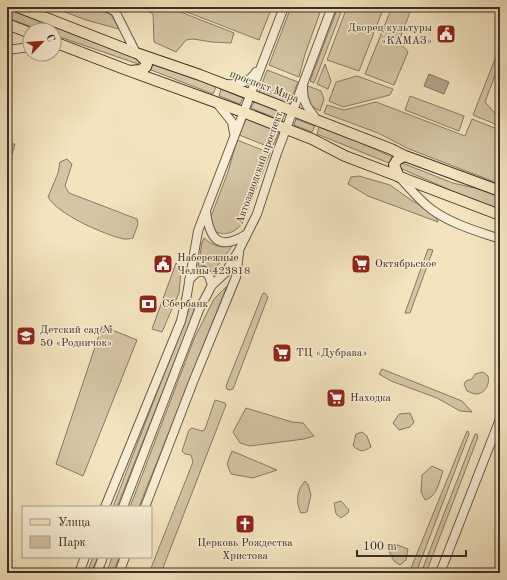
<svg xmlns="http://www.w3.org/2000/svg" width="507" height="580" font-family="'Old Standard TT',serif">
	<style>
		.green { fill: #d4c5a4; stroke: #887a66 }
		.water { fill: #b5a68a; stroke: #857662 }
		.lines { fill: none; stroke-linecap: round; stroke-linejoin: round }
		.minor-casing { stroke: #6a5c4c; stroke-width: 10 }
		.major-casing { stroke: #3c2f27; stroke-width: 12 }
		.minor { stroke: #f7edd4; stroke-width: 8 }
		.major { stroke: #f3e4bd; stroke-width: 10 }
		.labels { text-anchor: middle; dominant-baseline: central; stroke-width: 3; stroke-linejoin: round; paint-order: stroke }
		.poi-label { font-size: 11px; fill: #3c2f27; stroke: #f7edd4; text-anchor: start }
		.street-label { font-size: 11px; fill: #3c2f27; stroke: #f7edd4 }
	</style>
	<rect width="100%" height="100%" fill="#f3e4bd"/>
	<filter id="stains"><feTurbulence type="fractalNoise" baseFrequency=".005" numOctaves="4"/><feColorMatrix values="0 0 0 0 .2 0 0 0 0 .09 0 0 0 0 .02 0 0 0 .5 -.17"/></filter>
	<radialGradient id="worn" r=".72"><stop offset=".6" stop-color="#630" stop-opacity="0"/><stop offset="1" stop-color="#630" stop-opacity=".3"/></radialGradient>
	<path class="green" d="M52,7H81L86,9C105,0 112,16 119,29L86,20Z
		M141,7H168L234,33L231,43L212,42L193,39L186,40L176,52L154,42L153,14Z
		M174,7H272L259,40Z
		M291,7H322L305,54L299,77L269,65Z
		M338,7H343L314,83L310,81Z
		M347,7H384L359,71L327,60Z
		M392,7H412L399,41L408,52L394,85L365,74Z
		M7,9L140,60L138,64L54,35V30H40L7,18Z
		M500,35V62L485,102L499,118L500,126L473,115L497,54L498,41Z
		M148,61L216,87L213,94L146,68Z
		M325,64L331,81L328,89L317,84Z
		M267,70L298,82L289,104L259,92Z
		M357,76L393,89L390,95L343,107L329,101L336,82Z
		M308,86L321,91L324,99L320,111L309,105L305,93Z
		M221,89L243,98L240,104L219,96Z
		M410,96L464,116L459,131L405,110Z
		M254,102L285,114L282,121L251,108Z
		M376,102L465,136L472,119L500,130V184L409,149L378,133L324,113L327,105L344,110Z
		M246,119L279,132L272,148L239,135Z
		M296,119L315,126L312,132L294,125Z
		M319,127L368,146L392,157L393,159L391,164L317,134Z
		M237,140L270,153L243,223C235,232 226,237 214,231L210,219L228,172Z
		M7,144H15L7,171Z
		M67,159L72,164L65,186L69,193L137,219L138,224L133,238C130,239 127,239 124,239C105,235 57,214 48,197L58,173L60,162Z
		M402,163L453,183L483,190L500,197V209L457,193L400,168V165Z
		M359,176L390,185L411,200L435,214L438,222L368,196L348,184L351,177Z
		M204,238C213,246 222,249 233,245L212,273L205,266H198L202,243Z
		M428,249L433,250L410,313H405Z
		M176,263L181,270L179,293L162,332L152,329Z
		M227,286L139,507H130L194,339L214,299Z
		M263,293H265L268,297L233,389L230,390L227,389L226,386Z
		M191,307H193L194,310L192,317L117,507H113L189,309Z
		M102,326L137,340L83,476L56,464Z
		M382,369L462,401L472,412L460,411L437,398L391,381L379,374Z
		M483,372L488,376C490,383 486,393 477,394C473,394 470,392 467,391L464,384L466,381L472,379L475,374Z
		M215,400L225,403L226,405L161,573H149L193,462L191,455L185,454L182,451L189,430L192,428L202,431L205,429Z
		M246,408L292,422L303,423L314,436L304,439L250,446L240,443L233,432Z
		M410,413L414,422L410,427L399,430L393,423L399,414Z
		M467,431H468L469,434L416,573H409Z
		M362,432L367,436L371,447C363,452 360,452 353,446L356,434Z
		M475,434H477L478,437L426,573H421Z
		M232,451L277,470L253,478L231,474L227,464Z
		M432,466L443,471C439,482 437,497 425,500L421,492L422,475Z
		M305,481L308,484L311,495L307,512L301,513C295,502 297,490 305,481Z
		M341,501L349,510L348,513L341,518L336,514L334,503Z
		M395,544L408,549L406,560L400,565L394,561L387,547Z
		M93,557H98L91,573H87Z
		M112,557H119C117,563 115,571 109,573L107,572Z"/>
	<path class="water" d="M429,74L449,82L444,94L424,86Z"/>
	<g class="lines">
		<defs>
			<path id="minor" d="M105,7L115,11L136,53
				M7,50L30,47
				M227,84C239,85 249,83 256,72
				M303,87C302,102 309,110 318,121
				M216,102L232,122L234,133
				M400,178C410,188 419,200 431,209C451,224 477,231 500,239
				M206,212C210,241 220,251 247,234
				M189,280L196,273L204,271L209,276L212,285
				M105,507L181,321L186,300L198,231L284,7
				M123,507L199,310L212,285L225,273L239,250L257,214L277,153L332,7
				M145,507L193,382L236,277L239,253
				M79,573L85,557
				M97,573L103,557
				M119,573L125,557
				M440,573L500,419"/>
			<path id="major" d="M18,7L136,53L200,75L391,149L405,156L500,191
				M7,24L30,33
				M54,42L127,70L243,112L312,139L345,156L500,215
				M130,71L140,70L146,67L147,64L145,60L140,55
				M399,177L394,165C397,159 399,158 405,156"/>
		</defs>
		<use href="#minor" class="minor-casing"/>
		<use href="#major" class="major-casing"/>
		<use href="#minor" class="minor"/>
		<use href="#major" class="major"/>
	</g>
	<defs>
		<symbol id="civic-square" viewBox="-11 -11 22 22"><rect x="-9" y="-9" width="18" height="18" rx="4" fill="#8f2418" stroke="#f7edd4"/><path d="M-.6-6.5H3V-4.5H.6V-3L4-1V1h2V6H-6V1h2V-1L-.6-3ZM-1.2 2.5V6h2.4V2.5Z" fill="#fff"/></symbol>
		<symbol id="supermarket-square" viewBox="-11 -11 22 22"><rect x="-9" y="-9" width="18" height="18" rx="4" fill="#8f2418" stroke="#f7edd4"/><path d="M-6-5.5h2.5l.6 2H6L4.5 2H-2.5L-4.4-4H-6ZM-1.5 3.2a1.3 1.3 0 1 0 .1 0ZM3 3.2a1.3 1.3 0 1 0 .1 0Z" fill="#fff"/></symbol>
		<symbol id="bank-square" viewBox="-11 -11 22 22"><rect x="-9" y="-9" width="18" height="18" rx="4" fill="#8f2418" stroke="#f7edd4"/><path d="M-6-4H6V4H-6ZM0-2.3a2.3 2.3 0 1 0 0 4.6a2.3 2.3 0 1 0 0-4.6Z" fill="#fff"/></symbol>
		<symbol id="school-square" viewBox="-11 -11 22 22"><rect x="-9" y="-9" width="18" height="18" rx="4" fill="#8f2418" stroke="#f7edd4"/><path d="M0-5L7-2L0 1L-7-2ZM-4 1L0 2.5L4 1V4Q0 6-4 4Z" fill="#fff"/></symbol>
		<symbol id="church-square" viewBox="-11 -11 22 22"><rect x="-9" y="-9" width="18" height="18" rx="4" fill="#8f2418" stroke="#f7edd4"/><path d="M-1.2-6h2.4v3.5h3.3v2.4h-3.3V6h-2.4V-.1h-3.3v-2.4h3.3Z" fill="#fff"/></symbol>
	</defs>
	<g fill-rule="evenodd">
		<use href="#civic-square" x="435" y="23" width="22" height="22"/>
		<use href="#civic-square" x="152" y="253" width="22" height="22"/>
		<use href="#supermarket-square" x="350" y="253" width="22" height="22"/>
		<use href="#bank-square" x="137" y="293" width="22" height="22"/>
		<use href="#school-square" x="15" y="325" width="22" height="22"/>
		<use href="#supermarket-square" x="271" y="342" width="22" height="22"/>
		<use href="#supermarket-square" x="325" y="387" width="22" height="22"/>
		<use href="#church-square" x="234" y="513" width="22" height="22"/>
	</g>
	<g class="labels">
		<g class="poi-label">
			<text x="432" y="28" text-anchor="end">Дворец культуры<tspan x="432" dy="13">«КАМАЗ»</tspan></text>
			<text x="177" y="258">Набережные<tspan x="177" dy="13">Челны 423818</tspan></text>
			<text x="375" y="264">Октябрьское</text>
			<text x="162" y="304">Сбербанк</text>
			<text x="40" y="330">Детский сад №<tspan x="40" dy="13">50 «Родничок»</tspan></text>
			<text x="296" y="353">ТЦ «Дубрава»</text>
			<text x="350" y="398">Находка</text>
			<text x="245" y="543" text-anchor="middle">Церковь Рождества<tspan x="245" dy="13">Христова</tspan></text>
		</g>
		<g class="street-label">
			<text transform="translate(264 87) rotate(21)">проспект Мира</text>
			<text transform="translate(260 168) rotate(-70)">Автозаводский проспект</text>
		</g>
	</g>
	<rect width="507" height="580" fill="none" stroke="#f3e4bd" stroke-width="24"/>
	<rect x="8" y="8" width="491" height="564" fill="none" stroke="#3c2f27" stroke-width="2"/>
	<rect x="12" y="12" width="483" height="556" fill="none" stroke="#3c2f27"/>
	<rect x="22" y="506" width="130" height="52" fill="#f7edd4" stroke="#aca18f"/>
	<rect x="30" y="519" width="20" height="6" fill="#f3e4bd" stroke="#aca18f"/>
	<text x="58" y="526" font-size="12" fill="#3c2f27">Улица</text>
	<rect x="30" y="536" width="20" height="12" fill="#d4c5a4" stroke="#aca18f"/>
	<text x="58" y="546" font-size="12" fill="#3c2f27">Парк</text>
	<g transform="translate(42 42) rotate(65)"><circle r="19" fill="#f7edd4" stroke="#aca18f"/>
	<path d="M0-3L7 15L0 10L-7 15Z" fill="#8f2418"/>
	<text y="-6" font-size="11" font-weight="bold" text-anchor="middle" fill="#3c2f27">С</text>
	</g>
	<path d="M357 550v6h109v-6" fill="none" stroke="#3c2f27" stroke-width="2"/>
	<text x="363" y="550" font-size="12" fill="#3c2f27" stroke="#f7edd4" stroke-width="3" paint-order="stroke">100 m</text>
	<rect width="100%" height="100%" filter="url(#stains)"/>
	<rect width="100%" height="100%" fill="url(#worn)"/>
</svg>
